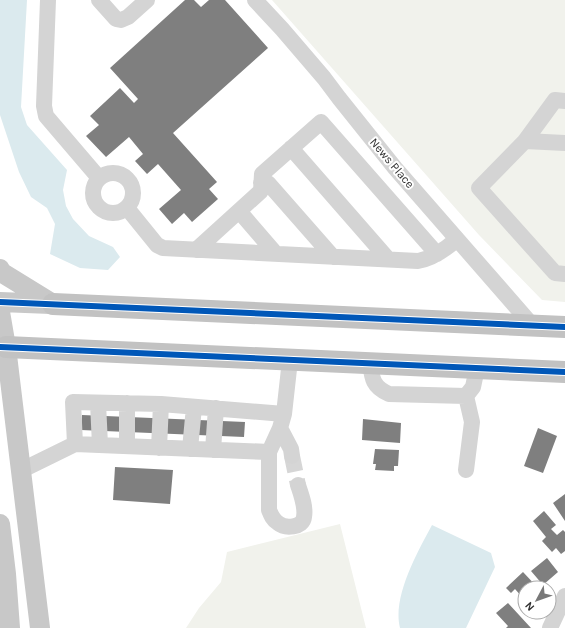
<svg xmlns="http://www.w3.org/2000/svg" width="565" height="628" font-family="Karla,sans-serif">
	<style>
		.green { fill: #f1f2ec }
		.water { fill: #dbeaee }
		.building { fill: #7f7f7f }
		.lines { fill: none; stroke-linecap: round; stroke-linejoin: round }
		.minor-tunnel { stroke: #d6d6d6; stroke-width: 16; stroke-dasharray: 16 8; stroke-linecap: butt }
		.minor { stroke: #d4d4d4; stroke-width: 16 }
		.major { stroke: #c8c8c8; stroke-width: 20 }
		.highway { stroke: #c2c2c2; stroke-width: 22 }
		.cycleway-casing { stroke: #fff; stroke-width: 8 }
		.cycleway { stroke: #0057b8; stroke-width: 6 }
		.labels { text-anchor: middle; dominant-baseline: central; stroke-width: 4; stroke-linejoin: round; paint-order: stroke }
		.street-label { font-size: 12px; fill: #303030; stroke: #fff }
	</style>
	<rect width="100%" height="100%" fill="#fff"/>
	<path class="green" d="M272,0H565V302L542,300L479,235Z
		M340,524L366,628H186L199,608L221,582L227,552Z"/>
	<path class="water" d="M0,0H27L21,107L27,125L67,170L63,190L66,206L73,219L89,236L113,247L120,257L108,270L80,268L50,254L55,224L47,208L31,197L19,172L0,115Z
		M432,525L491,553L495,567L466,628H400C392,597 418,551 432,525Z"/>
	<path class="building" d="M185,0H194L201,7L209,0H225L268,48L173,133L217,182L209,189L218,199L192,222L184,213L172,224L159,209L181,190L158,164L147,174L135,161L143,154L129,137L106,157L86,136L99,125L90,116L120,88L134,103L138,99L110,68Z
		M82,415L245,422L244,437L81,430Z
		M363,419L401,423L400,443L362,440Z
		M538,428L557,436L543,473L524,466Z
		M375,449L399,450L398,466H394V471L375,470L376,464H373Z
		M115,467L173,470L170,504L113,500Z
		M565,494V521L553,503Z
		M544,511L556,525L551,529L557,535L563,530L565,532V551L561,554L556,548L552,552L542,541L546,537L533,521Z
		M547,558L558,572L543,585L531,571Z
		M523,572L538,588H525V609L518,601L522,597L515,589L511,593L506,588Z
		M508,603L531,628H506L508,626L496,613Z"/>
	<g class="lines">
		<path class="minor-tunnel" d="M292,456L298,485"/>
		<path class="minor" d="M48,0L44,106L46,116L99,178
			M99,0L116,19L121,20L128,17L147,0
			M255,0L282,29L324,78L339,98L395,168L532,325
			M525,141L555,100L565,101
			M565,143L525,141L479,188L555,273L565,274
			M291,148L388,259
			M93 193a20 20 0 1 1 40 0a20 20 0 1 1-40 0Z
			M261,183H268L333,257
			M127,208L157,245L163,248L418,261C434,258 446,249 457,239
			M239,211L276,254
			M196,250L261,191L262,174L321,122L437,254
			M370,363C372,379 373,387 389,394L466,396L473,387L477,368
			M98,403L100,445
			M280,428L291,449L292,456
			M75,444L269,452L280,428L284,414
			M127,446V403
			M159,448L161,404
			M190,449L194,407
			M213,450L216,408
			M269,452V510C271,515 273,520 278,523C285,529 303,528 304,517C306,507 301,494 298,485
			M466,470L472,422L466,396
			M20,471L75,444L73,402L161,404L284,414L290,360
			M550,628L565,596"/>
		<path class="major" d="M0,269L1,272L53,304
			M0,302L51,304
			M0,312L6,347L40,628
			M0,524L6,574L10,628"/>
		<path class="highway" d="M53,304L565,327
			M6,347L565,372"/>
		<defs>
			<path id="cycleway" d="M0,302L565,327
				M0,347L565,372"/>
		</defs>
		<use href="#cycleway" class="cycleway-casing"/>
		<use href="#cycleway" class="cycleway"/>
	</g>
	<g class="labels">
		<g class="street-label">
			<text transform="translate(392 163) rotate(50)">News Place</text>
		</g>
	</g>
	<g transform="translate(537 600) rotate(229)"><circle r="19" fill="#ffffff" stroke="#acacac"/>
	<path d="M0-3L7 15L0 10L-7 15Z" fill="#787878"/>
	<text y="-6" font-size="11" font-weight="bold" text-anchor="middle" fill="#303030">N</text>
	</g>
</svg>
